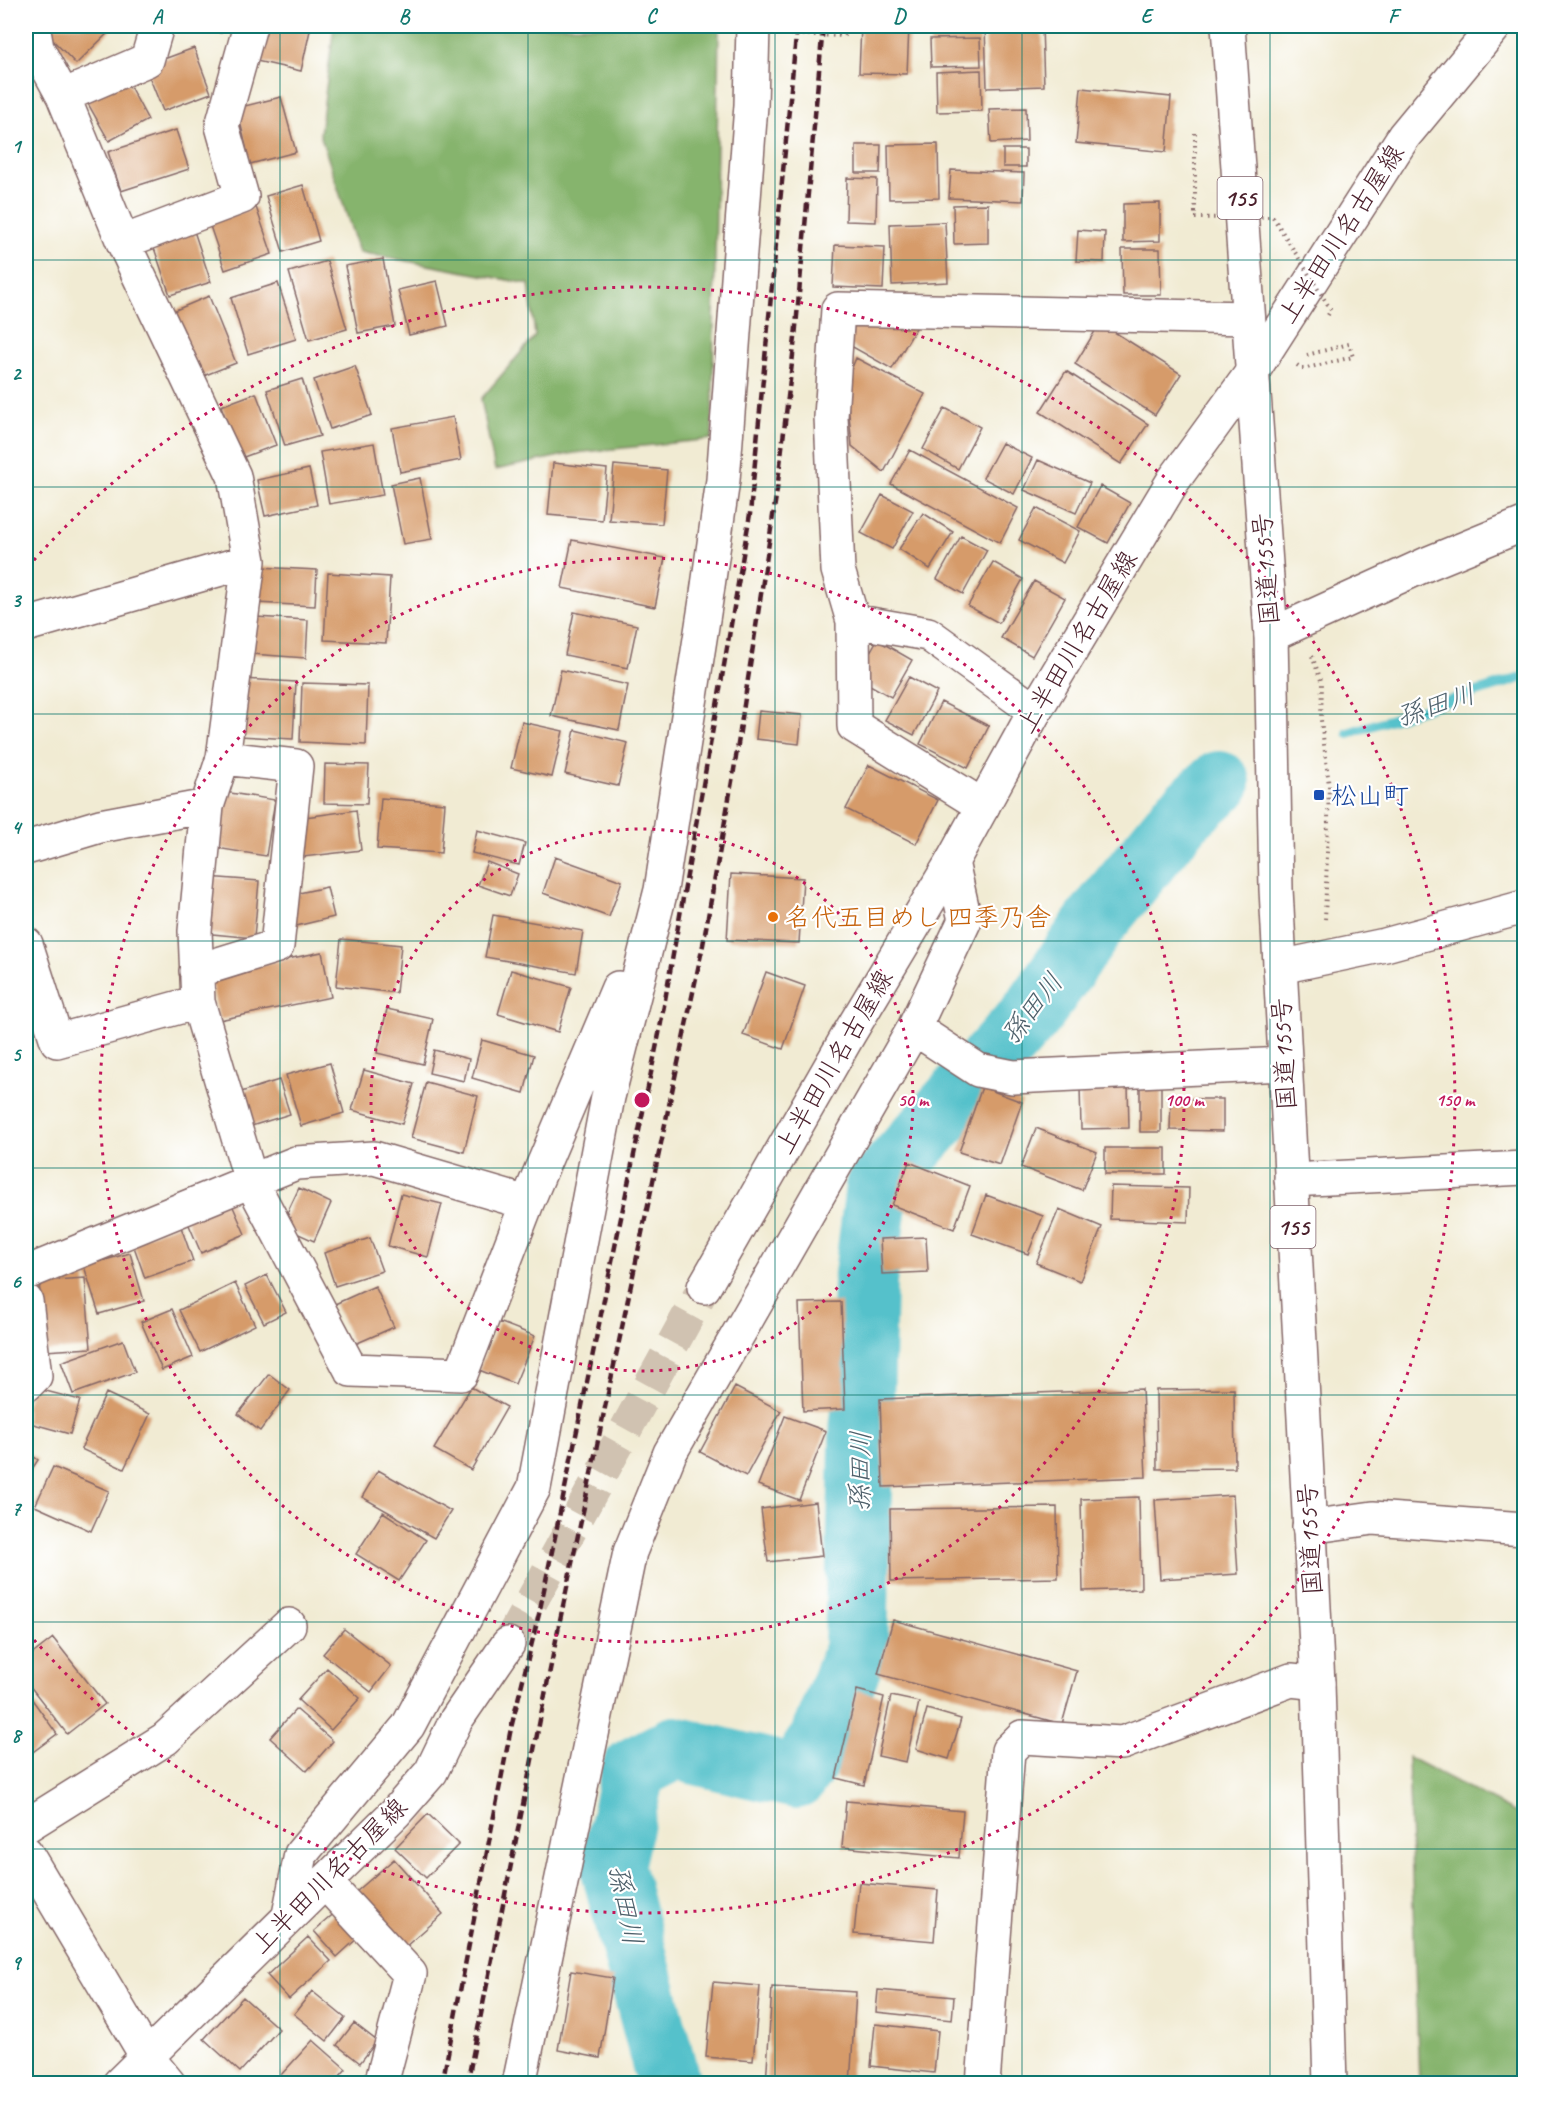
<svg xmlns="http://www.w3.org/2000/svg" width="1550" height="2109" font-family="Caveat,'Klee One',sans-serif">
	<style>
		.forest { fill: #86b46d; stroke: #686a4c; stroke-width: 1.5 }
		.lines { fill: none; stroke-linecap: round; stroke-linejoin: round }
		.stream { stroke: #54c1cb; stroke-width: 10 }
		.river { stroke: #54c1cb; stroke-width: 64 }
		.building { fill: #d69b6a }
		.major-tunnel { stroke: #d0c2b1; stroke-width: 33; stroke-dasharray: 33 16; stroke-linecap: butt }
		.minor-casing { stroke: #846666; stroke-width: 36 }
		.major-casing { stroke: #846666; stroke-width: 36 }
		.highway-casing { stroke: #846666; stroke-width: 36 }
		.path { stroke: #846666; stroke-width: 4; stroke-dasharray: 1.5 4.5; stroke-linecap: butt }
		.minor { stroke: #fff; stroke-width: 33 }
		.major { stroke: #fff; stroke-width: 33 }
		.highway { stroke: #fff; stroke-width: 33 }
		.rail { stroke: #4a1f2b; stroke-width: 4.5; stroke-dasharray: 9 4.5; stroke-linecap: butt }
		.path-bridge { stroke: #846666; stroke-width: 4; stroke-dasharray: 1.5 4.5; stroke-linecap: butt }
		.grid { fill: none; stroke: #0f766e; stroke-width: 1.5; stroke-opacity: 0.55 }
		.ring { fill: none; stroke: #c2185b; stroke-width: 3; stroke-dasharray: 3 6 }
		.transit-dot { fill: #1a4fb4; stroke: #fff; stroke-width: 2 }
		.food-dot { fill: #e8710a; stroke: #fff; stroke-width: 2 }
		.labels { text-anchor: middle; dominant-baseline: central; stroke-width: 4.5; stroke-linejoin: round; paint-order: stroke }
		.shield { fill: #fff; stroke: #80626b; stroke-width: 1.5 }
		.shield-label { font-size: 24px; font-weight: bold; fill: #4a1f2b }
		.street-label { font-size: 26px; fill: #4a1f2b; stroke: #fff }
		.transit-label { font-size: 26px; fill: #164399; stroke: #fff; text-anchor: start }
		.food-label { font-size: 26px; fill: #c56008; stroke: #fff; text-anchor: start }
		.water-label { font-size: 27px; font-style: italic; fill: #4e606b; stroke: #fff }
		.centre { fill: #c2185b; stroke: #fff; stroke-width: 3 }
		.ring-label { font-size: 18px; text-anchor: middle; font-weight: bold; fill: #c2185b; stroke: #fff; stroke-width: 4.5; stroke-linejoin: round; paint-order: stroke }
		.neatline { fill: none; stroke: #0f766e; stroke-width: 2 }
		.grid-label { font-size: 20px; text-anchor: middle; font-weight: bold; fill: #0f766e }
	</style>
	<rect width="100%" height="100%" fill="#fff"/>
	<filter id="ink" filterUnits="userSpaceOnUse"><feTurbulence type="fractalNoise" baseFrequency=".0167" numOctaves="2"/><feDisplacementMap in="SourceGraphic" scale="12" xChannelSelector="R" yChannelSelector="G"/><feConvolveMatrix kernelMatrix="1 2 1 2 8 2 1 2 1" color-interpolation-filters="sRGB"/></filter>
	<filter id="wash" filterUnits="userSpaceOnUse"><feTurbulence type="fractalNoise" baseFrequency=".008" numOctaves="4" result="noise"/><feDisplacementMap in="SourceGraphic" scale="24" xChannelSelector="R" yChannelSelector="G"/><feGaussianBlur stdDeviation="1.35" result="paint"/><feColorMatrix in="noise" values="0 0 0 0 0 0 0 0 0 0 0 0 0 0 0 0 0 1.4 0 .05"/><feComposite in="paint" operator="in"/></filter>
	<g filter="url(#wash)">
		<rect width="100%" height="100%" fill="#f1ebd3"/>
		<path class="forest" d="M334,26H719L712,439L574,453L495,470L481,399L535,336L529,284L359,252L320,134Z
			M1408,1757L1524,1817V2083H1419Z"/>
		<g class="lines">
			<path class="stream" d="M1348,733L1524,677"/>
			<path class="river" d="M669,2084L612,1866L634,1769L675,1748L796,1777L821,1739L856,1650L865,1282L877,1187L1031,1015L1098,919L1182,816L1219,783"/>
		</g>
		<g id="blocks">
			<path class="building" d="M51,26H115L76,64L45,32Z
				M195,26H223L221,33Z
				M260,26H311L301,71L252,60Z
				M861,26H909L907,74L859,73Z
				M985,26H1042L1044,86L987,88Z
				M980,38L981,66L931,67L930,39Z
				M194,48L211,93L163,111L145,66Z
				M981,70L982,111L937,112L936,72Z
				M126,79L148,120L109,141L86,100Z
				M1081,88L1171,97L1166,152L1076,143Z
				M281,97L296,152L250,164L237,108Z
				M1026,108L1027,141L991,143L989,109Z
				M176,130L189,169L121,191L108,152Z
				M938,144L939,198L889,199L888,145Z
				M856,145H881L880,173H856Z
				M1003,149H1026V167H1003Z
				M951,170L1024,173L1023,201L949,198Z
				M847,178L877,179L876,222L846,221Z
				M303,185L319,241L283,252L266,196Z
				M1160,203V241L1123,242V204Z
				M988,204V243L954,244L953,205Z
				M256,207L272,254L225,270L209,223Z
				M945,222L948,282L892,285L890,224Z
				M1078,230L1105,232L1104,262L1076,261Z
				M194,231L211,282L170,295L153,245Z
				M835,245L885,247L883,289L833,287Z
				M1122,249H1160L1161,295H1123Z
				M383,259L395,326L358,333L345,266Z
				M327,261L347,329L309,340L289,272Z
				M437,281L448,326L409,335L398,290Z
				M278,283L296,339L248,354L231,298Z
				M209,296L236,363L198,378L171,312Z
				M858,313L922,318L892,369L842,341Z
				M1100,323L1181,374L1155,415L1075,364Z
				M856,358L925,394L884,472L852,446L846,382Z
				M355,366L372,415L330,429L314,380Z
				M1066,371L1148,424L1121,464L1040,412Z
				M302,379L320,436L285,446L267,390Z
				M256,393L276,445L241,458L221,406Z
				M945,408L980,427L958,469L923,449Z
				M453,417L461,460L400,472L392,428Z
				M374,443L383,495L329,504L320,452Z
				M1002,443L1032,458L1014,494L983,478Z
				M910,450L1018,508L1000,543L891,484Z
				M1038,460L1090,483L1076,513L1024,490Z
				M553,463L607,469L602,520L548,515Z
				M614,465L667,470L662,524L609,520Z
				M309,469L317,505L265,516L257,480Z
				M420,478L432,539L403,544L391,484Z
				M1100,486L1130,503L1108,543L1078,527Z
				M882,495L913,511L892,549L861,533Z
				M1036,508L1080,531L1063,563L1019,540Z
				M923,513L953,532L930,569L899,549Z
				M961,536L987,550L963,594L937,579Z
				M572,540L665,558L655,607L562,588Z
				M993,562L1023,579L999,623L968,606Z
				M258,567L317,570L315,606L256,603Z
				M328,573L390,577L386,643L324,640Z
				M1034,581L1065,598L1032,656L1001,638Z
				M574,612L637,625L628,668L565,655Z
				M255,617L308,620L306,658L252,654Z
				M877,640L912,660L891,697L856,677Z
				M561,670L628,685L619,730L551,716Z
				M909,677L937,692L914,735L885,720Z
				M242,679L296,682L293,739L239,736Z
				M302,683L368,685L366,745L300,742Z
				M941,702L989,726L968,768L920,744Z
				M759,711L802,715L799,744L756,739Z
				M522,722L563,731L552,777L511,768Z
				M575,730L628,743L618,786L565,774Z
				M325,764L369,765L367,804L324,803Z
				M869,765L938,800L916,844L846,809Z
				M224,792L275,800L266,856L216,848Z
				M381,798L445,803L441,853L377,849Z
				M356,810L361,850L303,857L298,818Z
				M477,830L525,843L519,865L472,853Z
				M555,857L622,881L609,917L543,893Z
				M487,862L518,874L510,896L478,885Z
				M731,874L803,878L799,943L727,940Z
				M207,877L259,881L254,938L202,933Z
				M327,887L334,917L292,927L285,896Z
				M493,915L583,931L576,973L485,957Z
				M341,939L401,945L396,993L336,986Z
				M322,952L331,997L219,1020L209,975Z
				M511,970L571,987L558,1032L498,1014Z
				M766,972L805,986L783,1049L743,1035Z
				M387,1009L433,1019L423,1064L377,1053Z
				M482,1040L534,1055L524,1093L472,1078Z
				M434,1050L469,1059L464,1081L429,1073Z
				M330,1063L344,1113L301,1126L286,1075Z
				M364,1070L414,1084L402,1124L352,1110Z
				M279,1080L290,1114L248,1127L238,1093Z
				M426,1082L478,1096L464,1152L411,1138Z
				M1140,1082H1161V1132H1140Z
				M1128,1085L1129,1128L1081,1129L1080,1086Z
				M982,1087L1022,1102L1000,1165L959,1152Z
				M1171,1099H1223V1131L1170,1130Z
				M1036,1128L1097,1152L1082,1190L1021,1167Z
				M1105,1148H1166V1174H1105Z
				M909,1162L970,1186L954,1229L892,1205Z
				M1111,1186L1189,1188L1188,1222L1110,1219Z
				M299,1188L331,1203L314,1241L281,1226Z
				M401,1194L442,1204L428,1257L388,1246Z
				M986,1195L1043,1216L1028,1254L972,1234Z
				M230,1200L245,1234L201,1253L186,1218Z
				M1059,1209L1102,1227L1080,1281L1036,1263Z
				M180,1224L193,1261L145,1278L132,1241Z
				M926,1237L928,1272L882,1274L880,1239Z
				M370,1238L382,1271L335,1286L324,1253Z
				M130,1253L144,1301L99,1314L84,1266Z
				M267,1275L286,1312L264,1323L245,1286Z
				M85,1278L91,1348L45,1351L39,1281Z
				M235,1283L255,1325L200,1352L179,1310Z
				M375,1286L394,1327L353,1345L335,1304Z
				M841,1302L845,1409L803,1411L799,1303Z
				M172,1309L193,1357L162,1370L141,1322Z
				M499,1322L535,1336L515,1384L479,1370Z
				M123,1340L135,1372L73,1394L61,1362Z
				M269,1374L290,1390L260,1431L238,1414Z
				M31,1387L80,1400L70,1434L26,1422V1405Z
				M471,1387L507,1407L471,1470L434,1449Z
				M735,1387L781,1411L746,1476L700,1452Z
				M1142,1389L1146,1477L883,1487L880,1399Z
				M1234,1389L1235,1468L1157,1469L1156,1390Z
				M106,1393L150,1414L124,1469L81,1449Z
				M785,1416L826,1431L799,1500L758,1485Z
				M26,1451L38,1460L26,1478Z
				M53,1467L109,1491L91,1531L35,1506Z
				M378,1470L451,1511L434,1538L362,1497Z
				M1233,1495L1238,1574L1160,1579L1155,1500Z
				M1139,1497L1141,1589L1083,1591L1081,1499Z
				M816,1502L822,1556L768,1562L761,1509Z
				M1057,1507L1058,1578L891,1581L890,1509Z
				M383,1512L426,1540L399,1581L356,1554Z
				M893,1620L1077,1671L1062,1724L878,1674Z
				M344,1629L391,1666L371,1692L323,1654Z
				M53,1638L105,1704L67,1734L26,1681V1659Z
				M327,1668L360,1698L331,1730L298,1700Z
				M857,1690L884,1697L864,1785L836,1778Z
				M26,1691L57,1734L26,1757Z
				M891,1696L919,1702L906,1762L878,1756Z
				M296,1709L333,1741L307,1771L270,1738Z
				M927,1709L961,1719L949,1759L916,1749Z
				M846,1801L963,1811L959,1858L842,1847Z
				M428,1814L459,1844L426,1878L395,1848Z
				M394,1859L443,1914L405,1947L356,1892Z
				M859,1883L938,1890L934,1941L854,1934Z
				M338,1910L361,1935L337,1957L314,1931Z
				M308,1937L331,1961L289,1999L267,1975Z
				M571,1971L613,1978L600,2058L558,2050Z
				M713,1982L760,1986L753,2061L706,2057Z
				M772,1987L856,1992L850,2084H766Z
				M878,1990L954,1997L952,2020L876,2012Z
				M312,1991L345,2018L327,2041L294,2014Z
				M243,1997L279,2029L240,2072L204,2039Z
				M354,2023L377,2041L360,2063L337,2045Z
				M875,2024L938,2031L934,2073L871,2066Z
				M313,2040L346,2069L333,2084H289L280,2076Z"/>
		</g>
	</g>
	<g filter="url(#ink)">
		<use href="#blocks" fill-opacity="0" stroke="#846666" stroke-width="1.5"/>
		<g class="lines">
			<path class="major-tunnel" d="M508,1644L704,1287"/>
			<defs>
				<path id="minor" d="M63,96L147,60L157,26
					M123,242L242,197L222,126L250,26
					M853,621L928,634L1035,711
					M26,625L249,561
					M1271,635L1429,563L1524,524
					M983,806L854,726L853,621L838,570L831,417L838,309L1248,318
					M26,848L100,826L207,806
					M26,944L57,1041L198,1002
					M1280,967L1385,945L1524,907
					M196,971L277,946L296,766L223,758
					M914,1028L978,1070L1013,1077L1285,1064
					M1291,1180L1524,1168
					M527,1203L374,1158L296,1163L251,1181L351,1370L461,1374L527,1203L618,988
					M26,1273L251,1181L198,1002L195,931L207,806L223,758L249,561L234,476L123,242L63,96L37,48L33,26
					M26,1301L35,1376L26,1385
					M1309,1527L1373,1518L1524,1529
					M26,1826L165,1739L289,1625
					M26,1853L147,2057L169,2084
					M325,1882L410,1974L381,2084
					M289,1915L301,1854L408,1726L534,1488L608,1097L661,890L706,600L723,480L751,105L753,26
					M519,2084L630,1552L670,1453L914,1028L965,920L952,862
					M983,2084L1008,1751L1022,1737L1122,1743L1291,1680L1318,1683"/>
				<path id="major" d="M704,1287L849,1034L952,862L1035,711L1173,481L1253,371L1404,136L1495,26
					M119,2084L396,1812L431,1772L456,1720L508,1644"/>
				<path id="highway" d="M1228,26L1271,635L1276,889L1318,1683L1330,2084"/>
			</defs>
			<use href="#minor" class="minor-casing"/>
			<use href="#major" class="major-casing"/>
			<use href="#highway" class="highway-casing"/>
			<path class="path" d="M844,36L849,26
				M1195,133V212
				M1297,365L1301,368H1307L1353,357L1349,344L1307,355
				M1312,656L1322,683L1321,720L1329,785L1325,922"/>
			<use href="#minor" class="minor"/>
			<use href="#major" class="major"/>
			<use href="#highway" class="highway"/>
			<path class="rail" d="M442,2084L511,1728L539,1614L659,1034L721,683L750,514L797,26
				M467,2084L560,1620L703,945L734,770L777,490L795,338L823,26"/>
			<path class="path-bridge" d="M784,34L844,36
				M1195,212V218L1273,217L1331,310L1326,318"/>
		</g>
	</g>
	<path class="grid" d="M280,26V2084M528,26V2084M775,26V2084M1022,26V2084M1270,26V2084M26,260H1524M26,487H1524M26,714H1524M26,941H1524M26,1168H1524M26,1395H1524M26,1622H1524M26,1849H1524"/>
	<g class="ring">
		<circle cx="642" cy="1100" r="271"/>
		<circle cx="642" cy="1100" r="542"/>
		<path d="M28 567A813 813 0 1 1 28 1633"/>
	</g>
	<rect class="transit-dot" x="1313" y="789" width="12" height="12" rx="3"/>
	<circle class="food-dot" cx="773" cy="917" r="6"/>
	<g class="labels">
		<g class="shield">
			<rect x="1217.5" y="177" width="45" height="42" rx="4.5"/>
			<rect x="1270.5" y="1206" width="45" height="42" rx="4.5"/>
		</g>
		<g class="shield-label">
			<text x="1240" y="198">155</text>
			<text x="1293" y="1227">155</text>
		</g>
		<g class="street-label">
			<text transform="translate(1341 234) rotate(-57)">上半田川名古屋線</text>
			<text transform="translate(1266 569) rotate(-94)">国道155号</text>
			<text transform="translate(1077 642) rotate(-59)">上半田川名古屋線</text>
			<text transform="translate(1284 1054) rotate(-93)">国道155号</text>
			<text transform="translate(834 1062) rotate(-60)">上半田川名古屋線</text>
			<text transform="translate(1310 1539) rotate(-93)">国道155号</text>
			<text transform="translate(329 1876) rotate(-45)">上半田川名古屋線</text>
		</g>
		<g class="transit-label">
			<text x="1331" y="795">松山町</text>
		</g>
		<g class="food-label">
			<text x="785" y="917">名代五目めし 四季乃舎</text>
		</g>
		<g class="water-label">
			<text transform="translate(1436 705) rotate(-18)">孫田川</text>
			<text transform="translate(1032 1008) rotate(-52)">孫田川</text>
			<text transform="translate(860 1471) rotate(-89)">孫田川</text>
			<text transform="translate(626 1905) rotate(79)">孫田川</text>
		</g>
	</g>
	<circle cx="642" cy="1100" r="9" class="centre"/>
	<g class="ring-label">
		<text x="913" y="1106">50 m</text>
		<text x="1184" y="1106">100 m</text>
		<text x="1455" y="1106">150 m</text>
	</g>
	<rect width="1550" height="2109" fill="none" stroke="#fff" stroke-width="66"/>
	<rect x="33" y="33" width="1484" height="2043" class="neatline"/>
	<g class="grid-label">
		<text x="157" y="23">A</text>
		<text x="404" y="23">B</text>
		<text x="651" y="23">C</text>
		<text x="899" y="23">D</text>
		<text x="1146" y="23">E</text>
		<text x="1393" y="23">F</text>
		<text x="16" y="153">1</text>
		<text x="16" y="380">2</text>
		<text x="16" y="607">3</text>
		<text x="16" y="834">4</text>
		<text x="16" y="1061">5</text>
		<text x="16" y="1288">6</text>
		<text x="16" y="1515">7</text>
		<text x="16" y="1742">8</text>
		<text x="16" y="1969">9</text>
	</g>
</svg>
